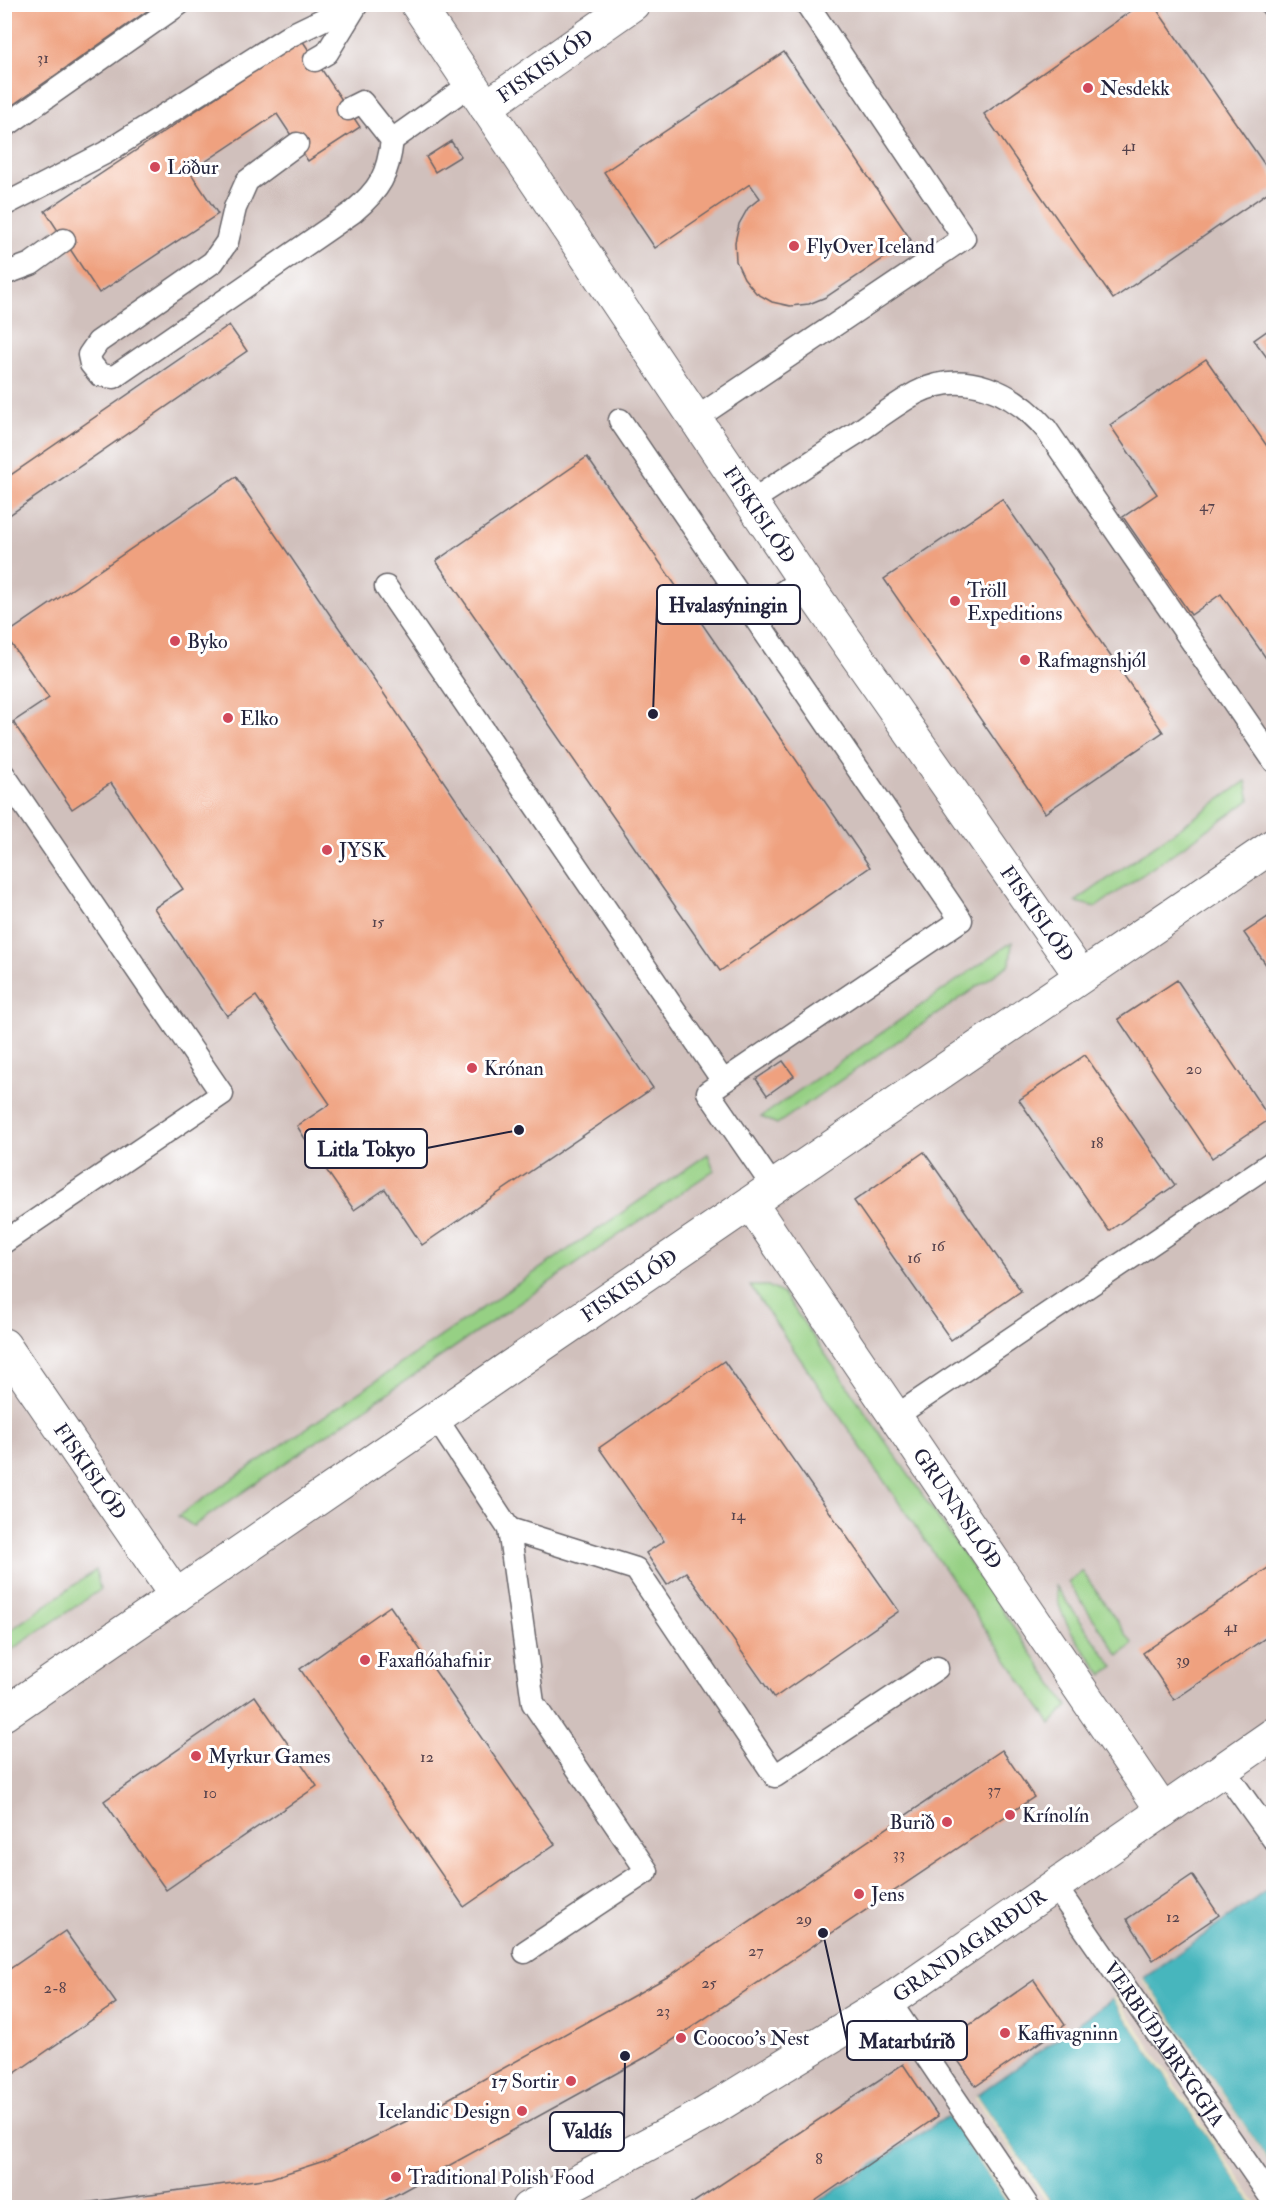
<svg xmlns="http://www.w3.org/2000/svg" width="1278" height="2212" font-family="'IM FELL Double Pica',serif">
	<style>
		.industrial { fill: #d0c0bc }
		.green { fill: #96d084; stroke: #5c7960; stroke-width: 1.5 }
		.water { fill: #46b6bd; stroke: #346c7c; stroke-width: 1.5 }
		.pier { fill: #e7e0bd }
		.building { fill: #efa17f }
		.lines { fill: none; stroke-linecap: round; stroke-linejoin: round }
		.service-casing { stroke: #676468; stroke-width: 25 }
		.minor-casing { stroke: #676468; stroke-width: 35 }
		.tertiary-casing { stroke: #676468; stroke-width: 35 }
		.service { stroke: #fff; stroke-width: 22 }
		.minor { stroke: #fff; stroke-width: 33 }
		.tertiary { stroke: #fff; stroke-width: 33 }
		.poi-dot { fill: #d1495b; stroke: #fff; stroke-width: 2 }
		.labels { text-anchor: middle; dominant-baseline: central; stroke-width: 6; stroke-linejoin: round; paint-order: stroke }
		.number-label { font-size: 16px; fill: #55424c }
		.street-label { font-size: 20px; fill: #22223b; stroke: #fff }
		.poi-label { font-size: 20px; fill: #22223b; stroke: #fff; text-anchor: start }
		.leader { fill: none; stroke: #22223b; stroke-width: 2 }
		.callout-dot { fill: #22223b; stroke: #fff; stroke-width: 2 }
		.callout { fill: #fff; stroke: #22223b; stroke-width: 2 }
		.callout-label { font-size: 21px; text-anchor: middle; font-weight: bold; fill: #22223b }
	</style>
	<rect width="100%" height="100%" fill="#fff"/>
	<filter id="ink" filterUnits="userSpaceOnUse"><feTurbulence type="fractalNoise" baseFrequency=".0167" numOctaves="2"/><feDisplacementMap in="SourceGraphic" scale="12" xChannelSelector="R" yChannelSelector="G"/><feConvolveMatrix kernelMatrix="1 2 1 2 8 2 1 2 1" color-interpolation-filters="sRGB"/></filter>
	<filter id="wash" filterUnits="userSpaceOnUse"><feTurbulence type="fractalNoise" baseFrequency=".008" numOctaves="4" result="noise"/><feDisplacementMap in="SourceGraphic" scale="24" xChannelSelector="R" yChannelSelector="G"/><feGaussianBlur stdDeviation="1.35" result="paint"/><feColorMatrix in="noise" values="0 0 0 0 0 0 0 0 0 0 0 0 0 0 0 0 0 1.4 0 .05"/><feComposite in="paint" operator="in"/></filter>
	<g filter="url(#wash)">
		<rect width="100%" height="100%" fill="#e7e0bd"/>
		<path class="industrial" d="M5,5H1273V1886L1145,1978L1273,2167V2207H1255L1113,1999L977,2095L1054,2207H1010L947,2116L808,2207L5,2208Z"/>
		<path class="green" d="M1246,781L1250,800L1096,907L1075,902Z
			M1012,942L1010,964L777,1124L761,1117Z
			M708,1154L714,1170L193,1526L178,1516Z
			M750,1286H768L784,1294L1068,1706L1051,1724Z
			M96,1570L100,1590L5,1654V1634Z
			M1082,1571L1133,1644L1119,1656L1068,1582Z
			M1055,1586L1114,1667L1103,1675C1082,1647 1059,1622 1055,1586Z"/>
		<path class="water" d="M1273,1886V2167L1144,1978Z
			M1113,1999L1255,2207H1054L977,2095Z
			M948,2116L1010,2207L808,2208Z"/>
		<path class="pier" d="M1144,1978L1273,2167L1274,2170L1142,1979Z
			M1116,1997L1258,2206V2208L1255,2207L1113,1999Z
			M977,2095L1054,2207L1051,2208L975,2097Z
			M950,2114L1013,2206V2208L1010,2207L948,2116Z"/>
		<g id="blocks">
			<path class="building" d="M4,4H157L4,111Z
				M1141,4H1153L1274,178V188L1113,299L984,114Z
				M302,40L360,127L308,161L277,114L190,172L218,214L99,293L45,211Z
				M784,52L911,240L826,297L809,304L790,306L772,302L756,293L744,278L736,261L735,242L739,224L748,208L760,198L750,184L655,248L604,172Z
				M451,141L461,156L435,172L426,157Z
				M229,325L247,351L5,518V479Z
				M1274,326V367L1254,340Z
				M1206,359L1274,456V657L1268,661L1221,594L1191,615L1123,517L1157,494L1110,425Z
				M587,457L870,867L720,971L436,561Z
				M236,477L653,1088L422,1245L385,1189L354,1210L309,1145L297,1126L330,1104L256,996L227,1016L154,908L183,889L111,783L72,809L13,722L49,698L5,635Z
				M1002,499L1163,732L1045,813L884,579Z
				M1274,913V976L1244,933Z
				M1177,980L1270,1119L1212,1158L1118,1019Z
				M1085,1055L1175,1185L1109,1231L1019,1100Z
				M783,1061L794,1076L767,1095L756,1079Z
				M924,1152L1021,1291L951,1340L854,1201Z
				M724,1361L899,1611L774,1698L686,1572L667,1585L646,1553L664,1541L599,1448Z
				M1274,1564V1632L1174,1700L1143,1653Z
				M390,1606L555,1844L464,1907L300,1669Z
				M255,1696L317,1786L166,1890L104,1801Z
				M1002,1750L1034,1797L655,2052L372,2208H46L271,2178L327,2160L423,2113L669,1976Z
				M1192,1875L1219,1915L1153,1960L1127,1919Z
				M65,1931L116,2003L15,2073L4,2058V1973Z
				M1034,1980L1065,2025L976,2086L945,2042Z
				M903,2064L938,2116L805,2208H685Z"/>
		</g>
	</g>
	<g filter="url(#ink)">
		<use href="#blocks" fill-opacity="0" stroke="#676468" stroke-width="1.5"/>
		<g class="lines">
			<defs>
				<g id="service">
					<path d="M1271,4L1274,8"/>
					<path d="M315,60L327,53L357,4"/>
					<path d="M4,127L179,4"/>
					<path d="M392,140L471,84"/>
					<path d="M297,144L247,181L235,208L227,242L213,262L98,342L89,355L91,364L100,375L114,377L353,212C380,189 388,175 392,140L362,102L348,109"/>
					<path d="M4,205L105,153L291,35L355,4"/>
					<path d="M4,274L31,264L64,240"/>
					<path d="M695,419L964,238L807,4"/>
					<path d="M620,420L961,920L708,1092L774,1188"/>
					<path d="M751,501C786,479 820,456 855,434C875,420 895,405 916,393C964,368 1014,392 1046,429L1274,761"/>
					<path d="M386,587L723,1081"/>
					<path d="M751,613L803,579"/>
					<path d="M4,775L222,1094L4,1242"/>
					<path d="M896,1416L1274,1161"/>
					<path d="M436,1418L509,1529L533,1703L647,1871L525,1952"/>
					<path d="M509,1529L636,1569L775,1776L937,1668"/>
					<path d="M1223,1769L1274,1840"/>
					<path id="s1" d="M1055,1886L1274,2202"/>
					<path d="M889,2001L1029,2208"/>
				</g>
				<g id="minor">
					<path id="s2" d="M417,4L803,579L1081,976"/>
					<path id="s3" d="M486,107L633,4"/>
					<path id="s4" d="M751,1204L1163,1811"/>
					<path id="s5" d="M4,1345L176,1596"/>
					<path id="s6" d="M528,2208L701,2116L889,2001L1274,1734"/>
				</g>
				<g id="tertiary">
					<path id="s7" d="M4,1714C427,1424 850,1133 1274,845"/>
				</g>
			</defs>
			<use href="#service" class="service-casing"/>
			<use href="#minor" class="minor-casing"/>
			<use href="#tertiary" class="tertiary-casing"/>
			<use href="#service" class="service"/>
			<use href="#minor" class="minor"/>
			<use href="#tertiary" class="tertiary"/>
		</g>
	</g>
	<g class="poi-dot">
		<circle cx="1088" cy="88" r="6"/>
		<circle cx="155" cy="167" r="6"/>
		<circle cx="794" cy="246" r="6"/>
		<circle cx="955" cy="601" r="6"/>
		<circle cx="175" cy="641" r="6"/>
		<circle cx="1025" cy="660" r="6"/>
		<circle cx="228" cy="718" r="6"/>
		<circle cx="327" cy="850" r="6"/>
		<circle cx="472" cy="1068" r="6"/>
		<circle cx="365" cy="1660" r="6"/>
		<circle cx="196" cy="1756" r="6"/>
		<circle cx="1010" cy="1815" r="6"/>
		<circle cx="947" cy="1822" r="6"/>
		<circle cx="859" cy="1894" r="6"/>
		<circle cx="1005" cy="2033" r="6"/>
		<circle cx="681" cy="2038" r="6"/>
		<circle cx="571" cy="2081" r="6"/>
		<circle cx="522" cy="2111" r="6"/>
		<circle cx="396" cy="2177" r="6"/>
	</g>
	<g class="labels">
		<g class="number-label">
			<text x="43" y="58">31</text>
			<text x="1129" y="146">41</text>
			<text x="1207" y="506">47</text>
			<text x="378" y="922">15</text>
			<text x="1194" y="1069">20</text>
			<text x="1097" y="1143">18</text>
			<text x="938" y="1246">16</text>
			<text x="914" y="1258">16</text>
			<text x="738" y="1515">14</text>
			<text x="1231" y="1627">41</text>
			<text x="1183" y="1660">39</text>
			<text x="427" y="1757">12</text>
			<text x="994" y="1790">37</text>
			<text x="210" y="1793">10</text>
			<text x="899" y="1854">33</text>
			<text x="1173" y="1917">12</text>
			<text x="804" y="1919">29</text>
			<text x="756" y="1951">27</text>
			<text x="709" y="1983">25</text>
			<text x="55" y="1988">2-8</text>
			<text x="663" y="2011">23</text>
			<text x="819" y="2159">8</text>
		</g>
		<g class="street-label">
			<text stroke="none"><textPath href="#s3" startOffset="72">FISKISLÓÐ</textPath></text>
			<text stroke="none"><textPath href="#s2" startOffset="615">FISKISLÓÐ</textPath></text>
			<text stroke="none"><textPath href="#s2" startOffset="1101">FISKISLÓÐ</textPath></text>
			<text stroke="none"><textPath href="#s7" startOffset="758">FISKISLÓÐ</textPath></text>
			<text stroke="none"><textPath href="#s5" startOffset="153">FISKISLÓÐ</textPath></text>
			<text stroke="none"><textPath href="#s4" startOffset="368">GRUNNSLÓÐ</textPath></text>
			<text stroke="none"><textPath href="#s6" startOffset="514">GRANDAGARÐUR</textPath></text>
			<text stroke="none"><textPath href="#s1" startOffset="192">VERBÚÐABRYGGJA</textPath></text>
		</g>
		<g class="poi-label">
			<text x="1100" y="88">Nesdekk</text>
			<text x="167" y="167">Löður</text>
			<text x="806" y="246">FlyOver Iceland</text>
			<text x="967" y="590">Tröll<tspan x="967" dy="23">Expeditions</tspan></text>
			<text x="187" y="641">Byko</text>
			<text x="1037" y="660">Rafmagnshjól</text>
			<text x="240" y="718">Elko</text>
			<text x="339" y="850">JYSK</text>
			<text x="484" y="1068">Krónan</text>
			<text x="377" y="1660">Faxaflóahafnir</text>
			<text x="208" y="1756">Myrkur Games</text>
			<text x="1022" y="1815">Krínolín</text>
			<text x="935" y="1822" text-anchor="end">Burið</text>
			<text x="871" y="1894">Jens</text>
			<text x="1017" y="2033">Kaffivagninn</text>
			<text x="693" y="2038">Coocoo's Nest</text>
			<text x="559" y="2081" text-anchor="end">17 Sortir</text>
			<text x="510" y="2111" text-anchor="end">Icelandic Design</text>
			<text x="408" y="2177">Traditional Polish Food</text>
		</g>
	</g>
	<path class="leader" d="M653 714L657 605M519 1130L427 1148M823 1933L847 2041M625 2056L624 2131"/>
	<g class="callout-dot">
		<circle cx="653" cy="714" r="6"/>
		<circle cx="519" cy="1130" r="6"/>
		<circle cx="823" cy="1933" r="6"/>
		<circle cx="625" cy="2056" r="6"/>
	</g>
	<g class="callout">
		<rect x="657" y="585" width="143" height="39" rx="6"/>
		<rect x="305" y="1129" width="122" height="39" rx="6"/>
		<rect x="847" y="2021" width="120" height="39" rx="6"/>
		<rect x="550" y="2112" width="74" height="39" rx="6"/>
	</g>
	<g class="callout-label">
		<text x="728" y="612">Hvalasýningin</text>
		<text x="366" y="1156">Litla Tokyo</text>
		<text x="907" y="2048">Matarbúrið</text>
		<text x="587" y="2138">Valdís</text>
	</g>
	<rect width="1278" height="2212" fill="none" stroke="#fff" stroke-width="24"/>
</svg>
